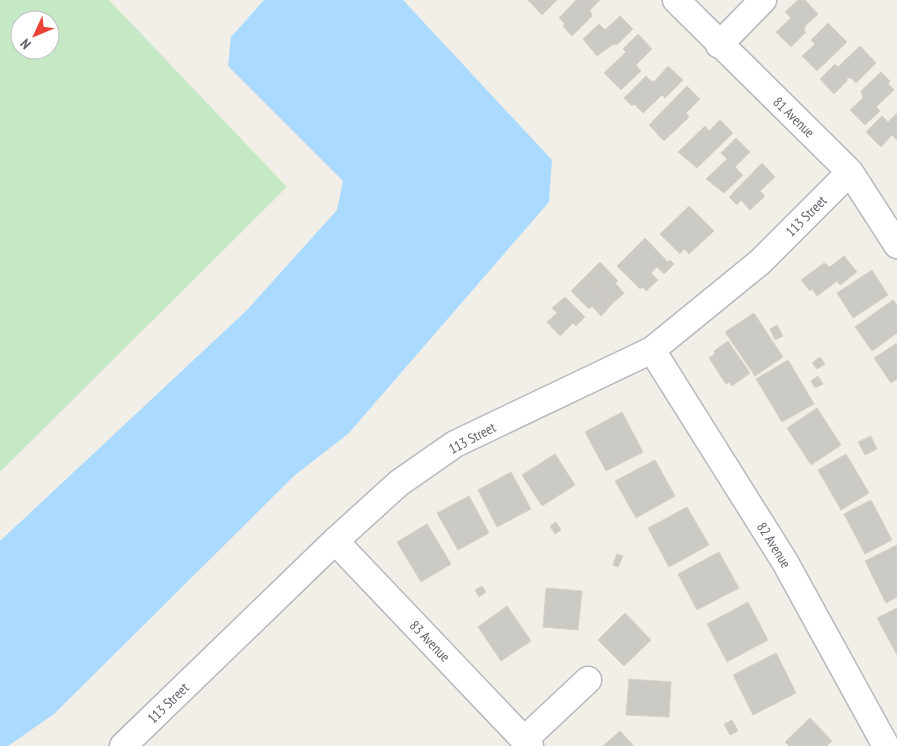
<svg xmlns="http://www.w3.org/2000/svg" width="897" height="746" font-family="'PT Sans Narrow',sans-serif">
	<style>
		.green { fill: #c5e8c5; fill-rule: evenodd }
		.water { fill: #aadaff }
		.building { fill: #cccac5; stroke: #d6d1c6 }
		.lines { fill: none; stroke-linecap: round; stroke-linejoin: round }
		.minor-casing { stroke: #b5b8bc; stroke-width: 29 }
		.minor { stroke: #fff; stroke-width: 26 }
		.labels { text-anchor: middle; dominant-baseline: central; stroke-width: 4; stroke-linejoin: round; paint-order: stroke }
		.street-label { font-size: 14px; fill: #5f6368; stroke: #fff }
	</style>
	<rect width="100%" height="100%" fill="#f1efe8"/>
	<path class="green" d="M0,0H109L287,187L0,472ZM20,20H50V50H20Z"/>
	<path class="water" d="M264,0H403L552,160L549,202L348,434L295,475L54,714L8,746H0V541L246,311L337,210L343,181L228,66L231,37Z"/>
	<path class="building" d="M528,0H557L542,15Z
		M576,0H600L590,10L592,16L572,36L563,26L565,24L559,18Z
		M798,0H805L818,14L806,25L804,30L806,32L791,47L776,32L791,18L785,12Z
		M620,16L633,29L618,44L612,45L597,56L583,39L599,24L605,30Z
		M828,23L847,42L817,71L802,56L815,44L811,40Z
		M638,34L652,49L636,65L641,71L621,90L604,73L626,52L623,49Z
		M860,46L876,63L856,83L851,78H847V81L834,94L820,79L835,64L838,67Z
		M668,66L683,80L665,98L662,95L643,113L634,104L632,106L624,98L646,76L651,81H655Z
		M881,72L890,81L888,84L894,90L876,107L880,111L865,125L850,110L863,98L861,91Z
		M687,86L700,99L686,113L689,117L664,141L649,125Z
		M897,113V140L892,135L881,147L866,132L882,116L888,122Z
		M720,120L733,133L697,168L678,152L705,126L709,131Z
		M736,138L750,152L735,167L743,175L724,193L706,179L727,159L721,153Z
		M762,163L775,177L760,191L765,196L750,210L741,200L737,205L729,197Z
		M689,206L714,231L689,254L684,249L680,254L660,234Z
		M645,238L668,262L670,260L674,264L664,274L657,267L651,273L658,280L646,291L643,287L640,289L617,266Z
		M844,256L857,272L840,285L837,281L817,296L812,289L810,291L801,280L824,263L830,267Z
		M600,262L618,281L615,283L624,293L612,304L586,276Z
		M872,270L888,295L853,318L837,293Z
		M586,276L612,304L601,316L592,306L589,309L571,291Z
		M565,297L585,317L576,326L573,323L560,336L547,322L557,313L552,308Z
		M893,300L897,305V333L872,351L855,327Z
		M754,313L783,357L755,376L725,332Z
		M777,325L783,336L775,340L770,329Z
		M728,341L750,373L732,386L729,382L726,384L709,358L715,354L714,351Z
		M897,343V379L891,383L874,358Z
		M820,357L825,364L817,369L812,363Z
		M788,360L814,404L782,422L756,379Z
		M818,376L823,384L815,388L811,381Z
		M817,408L841,445L811,465L787,428Z
		M622,412L643,452L606,471L585,432Z
		M871,436L877,449L865,455L858,442Z
		M555,454L575,485L542,506L522,475Z
		M846,454L869,493L841,510L818,470Z
		M655,460L675,496L636,518L615,481Z
		M511,472L531,509L497,527L478,490Z
		M469,496L489,533L458,550L437,513Z
		M871,500L892,540L865,554L844,514Z
		M687,507L709,545L669,567L648,528Z
		M556,522L561,530L555,534L550,526Z
		M427,524L451,564L421,582L397,542Z
		M897,545V597L886,603L865,561Z
		M719,552L739,588L697,610L678,574Z
		M617,554L623,556L618,567L613,565Z
		M482,586L486,592L479,597L475,590Z
		M546,588L582,591L578,630L543,627Z
		M748,602L768,640L727,662L707,624Z
		M507,606L531,641L501,661L478,627Z
		M897,608V655L877,618Z
		M625,613L651,640L624,666L598,640Z
		M776,653L796,693L753,715L733,675Z
		M629,679L671,682L669,717L626,715Z
		M810,718L832,741L827,746H789L785,742Z
		M732,720L738,731L730,735L724,724Z
		M620,731L634,746H603Z"/>
	<g class="lines">
		<defs>
			<path id="minor" d="M676,0L850,172L897,245
				M719,45L763,0
				M652,350L785,562L886,746
				M335,541L530,746
				M524,740L588,680
				M123,746L335,541L399,483L455,444L652,350L760,262L850,172"/>
		</defs>
		<use href="#minor" class="minor-casing"/>
		<use href="#minor" class="minor"/>
	</g>
	<g class="labels">
		<g class="street-label">
			<text transform="translate(794 117) rotate(44)">81 Avenue</text>
			<text transform="translate(806 216) rotate(-45)">113 Street</text>
			<text transform="translate(472 438) rotate(-28)">113 Street</text>
			<text transform="translate(774 545) rotate(58)">82 Avenue</text>
			<text transform="translate(430 641) rotate(46)">83 Avenue</text>
			<text transform="translate(168 703) rotate(-44)">113 Street</text>
		</g>
	</g>
	<g transform="translate(35 35) rotate(226)"><circle r="24" fill="#ffffff" stroke="#bfc1c3"/>
	<path d="M0-4L9 19L0 12L-9 19Z" fill="#ea4335"/>
	<text y="-8" font-size="14" font-weight="bold" text-anchor="middle" fill="#5f6368">N</text>
	</g>
</svg>
